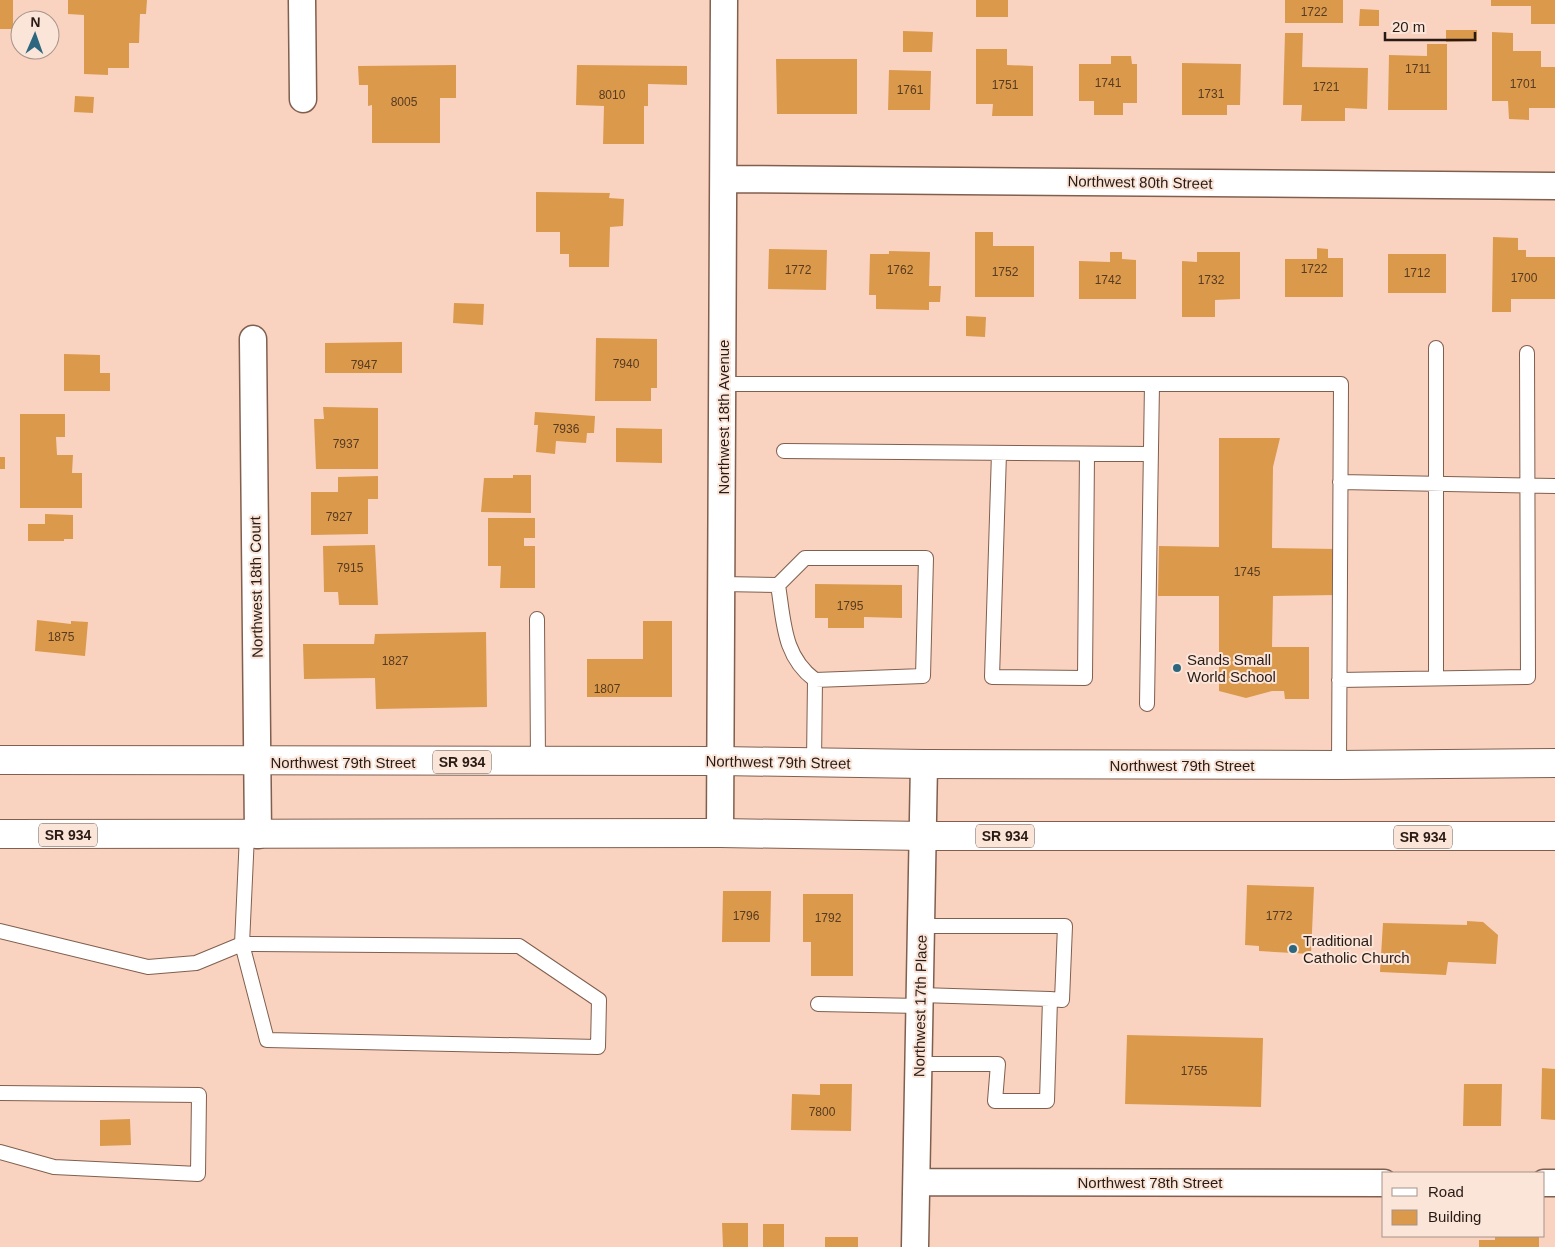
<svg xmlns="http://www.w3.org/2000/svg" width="1555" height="1247" font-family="Arial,sans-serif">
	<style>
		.building { fill: #db994b }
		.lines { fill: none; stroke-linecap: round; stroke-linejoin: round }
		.service-casing { stroke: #805f4e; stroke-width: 16 }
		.minor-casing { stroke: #805f4e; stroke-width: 29 }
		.primary-casing { stroke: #805f4e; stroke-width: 30 }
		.service { stroke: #fff; stroke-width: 14 }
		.minor { stroke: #fff; stroke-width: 26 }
		.primary { stroke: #fff; stroke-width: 28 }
		.poi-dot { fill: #2c677f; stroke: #fbe4d8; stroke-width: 2 }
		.labels { text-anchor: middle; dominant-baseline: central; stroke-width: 4; stroke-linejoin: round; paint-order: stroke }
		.number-label { font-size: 12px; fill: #563a22 }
		.shield { fill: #fbe4d8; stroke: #68574f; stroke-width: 1 }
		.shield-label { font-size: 14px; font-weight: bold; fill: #291b14 }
		.street-label { font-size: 15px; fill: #291b14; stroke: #fbe4d8 }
		.poi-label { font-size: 15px; fill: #291b14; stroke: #fbe4d8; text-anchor: start }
	</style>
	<rect width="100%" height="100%" fill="#f9d3c0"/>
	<path class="building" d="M0,0H13V29H0Z
		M68,0H147L146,14H140L139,43H129V68H108V75L84,74V15L68,14Z
		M976,0H1008V17H976Z
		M1285,0H1343V23H1285Z
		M1491,0H1555V24H1531V6H1491Z
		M1360,9L1379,10V26H1359Z
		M1446,30H1477V41L1446,42Z
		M903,31L933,32L932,52H903Z
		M1492,32L1513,33V51H1541V67H1555V108H1529V120L1509,119L1508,101H1492Z
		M1285,33H1303L1302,67L1368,68L1367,109L1345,108V121H1301L1302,105H1283Z
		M1427,44H1447V110H1388L1389,55L1427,56Z
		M976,49H1007V65L1033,66V116H992L993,104H976Z
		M1111,56H1131L1132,64H1137V103H1123V115H1094V101H1079V64H1111Z
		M776,59H857V114H777Z
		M1182,63L1241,64L1240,105H1227V115H1182Z
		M456,65V98H440V143H372V105L368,106V85H359L358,66Z
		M577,65L687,66V85L648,84V106H644V144H603L604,106L576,105Z
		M889,70L931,71L930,110H888Z
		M75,96L94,97L93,113L74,112Z
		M536,192L610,193L609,198L624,199L623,226L610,227L609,267H569V254H560V232H536Z
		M975,232H993V246H1034V297H975Z
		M1493,237L1518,238V250H1526V257H1555V299H1511V312H1492Z
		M1317,248L1328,249V258H1343V297H1285V259H1317Z
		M769,249L827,250L826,290L768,289Z
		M889,251L930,252L929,286H941L940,302H929V310L876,309V295H869L870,254H889Z
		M1110,252H1122V259L1136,260V299H1079V261L1110,262Z
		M1197,252H1240V299L1215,300V317H1182V261L1197,262Z
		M1388,254H1446V293H1388Z
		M454,303L484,304L483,325L453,323Z
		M966,316L986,317L985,337L966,336Z
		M596,338L657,339V388H651V401H595Z
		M402,342V373H325V343Z
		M64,354L100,355V373H110V391H64Z
		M323,407L378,408V469H316L314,419H324Z
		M535,412L595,416L594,433H587L586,443L556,441L555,454L536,452L538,425H534Z
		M20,414H65V437H56L57,455H73L72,473H82V508H20Z
		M616,428L662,429V463L616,462Z
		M1219,438H1280L1273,467L1272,548L1336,549V595L1273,596L1272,647H1309V699H1285L1284,691H1272L1246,698L1219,691V596H1158L1159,546L1219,547Z
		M0,457H5V469H0Z
		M513,475H531V513L481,512L484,478H513Z
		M378,476V499H368V534L311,535V492H338V477Z
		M45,514L73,515V539H64V541H28V524H45Z
		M488,518H535V538H524V546H535V588H500L501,566H488Z
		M375,545L378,605H339L338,592H324L323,546Z
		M815,584L902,585V618L864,617V628H828V618H815Z
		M37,620L71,624V621L88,622L85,656L35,651Z
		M643,621H672V697H587V659H643Z
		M486,632L487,707L376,709L375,678L304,679L303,644H374L375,634Z
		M1247,885L1314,887L1311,954L1259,951V946L1245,945Z
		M723,891H771L770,942H722Z
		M803,894H853V976H811V942H803Z
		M1467,921L1483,922L1498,935L1496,964L1448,962L1446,975L1380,972L1383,923L1467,925Z
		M1127,1035L1263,1038L1261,1107L1125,1104Z
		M1542,1068L1555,1069V1120L1541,1119Z
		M820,1084H852L851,1131L791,1130L792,1094L820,1095Z
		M1464,1084H1502L1501,1126H1463Z
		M130,1119L131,1145L100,1146V1120Z
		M722,1223H748V1247H723Z
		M763,1224H784V1247H763Z
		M1495,1236H1539V1247H1479V1240H1495Z
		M825,1237H858V1247H825Z"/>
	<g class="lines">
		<defs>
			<path id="service" d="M723,384H1341L1339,765
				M784,451L1151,454
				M999,453L992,677L1085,678L1087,454
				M1340,482L1555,486
				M722,584L778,585
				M537,619L538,762
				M1436,678V348
				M1339,680L1528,677L1527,353
				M1147,704L1152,384
				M814,762L815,680L923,676L926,558H805L778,585C784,622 783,656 815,680
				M922,926H1065L1062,1000L1050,999
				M0,931L148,967L196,963L242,944L267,1040L598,1047L599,1000L519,946L242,944L247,835
				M818,1004L920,1006
				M919,1064H998L995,1101H1047L1050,999L920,995
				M0,1093L199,1095L198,1174L54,1167L0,1152"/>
			<path id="minor" d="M302,0L303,99
				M725,179L1555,186
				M253,339L258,835
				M720,833L724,0
				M917,1182L1384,1183
				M1544,1183H1555
				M915,1247L924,764"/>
			<path id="primary" d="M0,760L721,761L924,764L1339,765L1555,763
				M0,834L720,833L924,836H1555"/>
		</defs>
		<use href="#service" class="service-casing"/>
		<use href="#minor" class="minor-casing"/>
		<use href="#primary" class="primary-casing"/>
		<use href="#service" class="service"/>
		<use href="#minor" class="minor"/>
		<use href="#primary" class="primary"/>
	</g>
	<g class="poi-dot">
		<circle cx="1177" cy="668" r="5"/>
		<circle cx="1293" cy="949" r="5"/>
	</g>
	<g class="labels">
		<g class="number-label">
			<text x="1314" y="12">1722</text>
			<text x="1418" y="69">1711</text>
			<text x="1108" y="83">1741</text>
			<text x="1523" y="84">1701</text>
			<text x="1005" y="85">1751</text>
			<text x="1326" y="87">1721</text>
			<text x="910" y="90">1761</text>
			<text x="1211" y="94">1731</text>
			<text x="612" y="95">8010</text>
			<text x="404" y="102">8005</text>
			<text x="1314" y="269">1722</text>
			<text x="798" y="270">1772</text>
			<text x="900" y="270">1762</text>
			<text x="1005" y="272">1752</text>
			<text x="1417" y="273">1712</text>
			<text x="1524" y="278">1700</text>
			<text x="1108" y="280">1742</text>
			<text x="1211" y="280">1732</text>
			<text x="626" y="364">7940</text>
			<text x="364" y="365">7947</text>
			<text x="566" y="429">7936</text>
			<text x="346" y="444">7937</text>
			<text x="339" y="517">7927</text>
			<text x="350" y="568">7915</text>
			<text x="1247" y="572">1745</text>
			<text x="850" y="606">1795</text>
			<text x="61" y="637">1875</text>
			<text x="395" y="661">1827</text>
			<text x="607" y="689">1807</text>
			<text x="746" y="916">1796</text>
			<text x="1279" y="916">1772</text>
			<text x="828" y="918">1792</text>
			<text x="1194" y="1071">1755</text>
			<text x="822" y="1112">7800</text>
		</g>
		<g class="shield">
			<rect x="433" y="750.5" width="58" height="23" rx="4"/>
			<rect x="39" y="823.5" width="58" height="23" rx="4"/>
			<rect x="976" y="824.5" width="58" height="23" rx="4"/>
			<rect x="1394" y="825.5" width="58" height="23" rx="4"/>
		</g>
		<g class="shield-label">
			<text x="462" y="762">SR 934</text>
			<text x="68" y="835">SR 934</text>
			<text x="1005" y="836">SR 934</text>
			<text x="1423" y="837">SR 934</text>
		</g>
		<g class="street-label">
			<text transform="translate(1140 182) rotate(1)">Northwest 80th Street</text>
			<text transform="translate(723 417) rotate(-90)">Northwest 18th Avenue</text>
			<text transform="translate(256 587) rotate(-91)">Northwest 18th Court</text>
			<text x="343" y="762">Northwest 79th Street</text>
			<text transform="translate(778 762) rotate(1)">Northwest 79th Street</text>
			<text x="1182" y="765">Northwest 79th Street</text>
			<text transform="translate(920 1006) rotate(-89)">Northwest 17th Place</text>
			<text x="1150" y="1182">Northwest 78th Street</text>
		</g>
		<g class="poi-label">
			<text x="1187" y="659">Sands Small<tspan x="1187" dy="17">World School</tspan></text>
			<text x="1303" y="940">Traditional<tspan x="1303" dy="17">Catholic Church</tspan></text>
		</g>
	</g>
	<rect x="1382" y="1172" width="162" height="65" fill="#fbe4d8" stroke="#a7948a"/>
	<rect x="1392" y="1188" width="25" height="8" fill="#ffffff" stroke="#a7948a"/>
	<text x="1428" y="1197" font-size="15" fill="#291b14">Road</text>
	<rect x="1392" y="1210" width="25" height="15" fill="#db994b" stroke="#a7948a"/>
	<text x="1428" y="1222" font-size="15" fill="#291b14">Building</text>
	<g transform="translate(35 35) rotate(2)"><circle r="24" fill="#fbe4d8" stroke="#a7948a"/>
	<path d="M0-4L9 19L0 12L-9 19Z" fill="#2c677f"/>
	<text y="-8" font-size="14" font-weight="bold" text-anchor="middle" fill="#291b14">N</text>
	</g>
	<path d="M1385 32v8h90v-8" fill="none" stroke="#291b14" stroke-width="2.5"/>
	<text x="1392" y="32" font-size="15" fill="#291b14" stroke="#fbe4d8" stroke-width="4" paint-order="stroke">20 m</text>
</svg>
